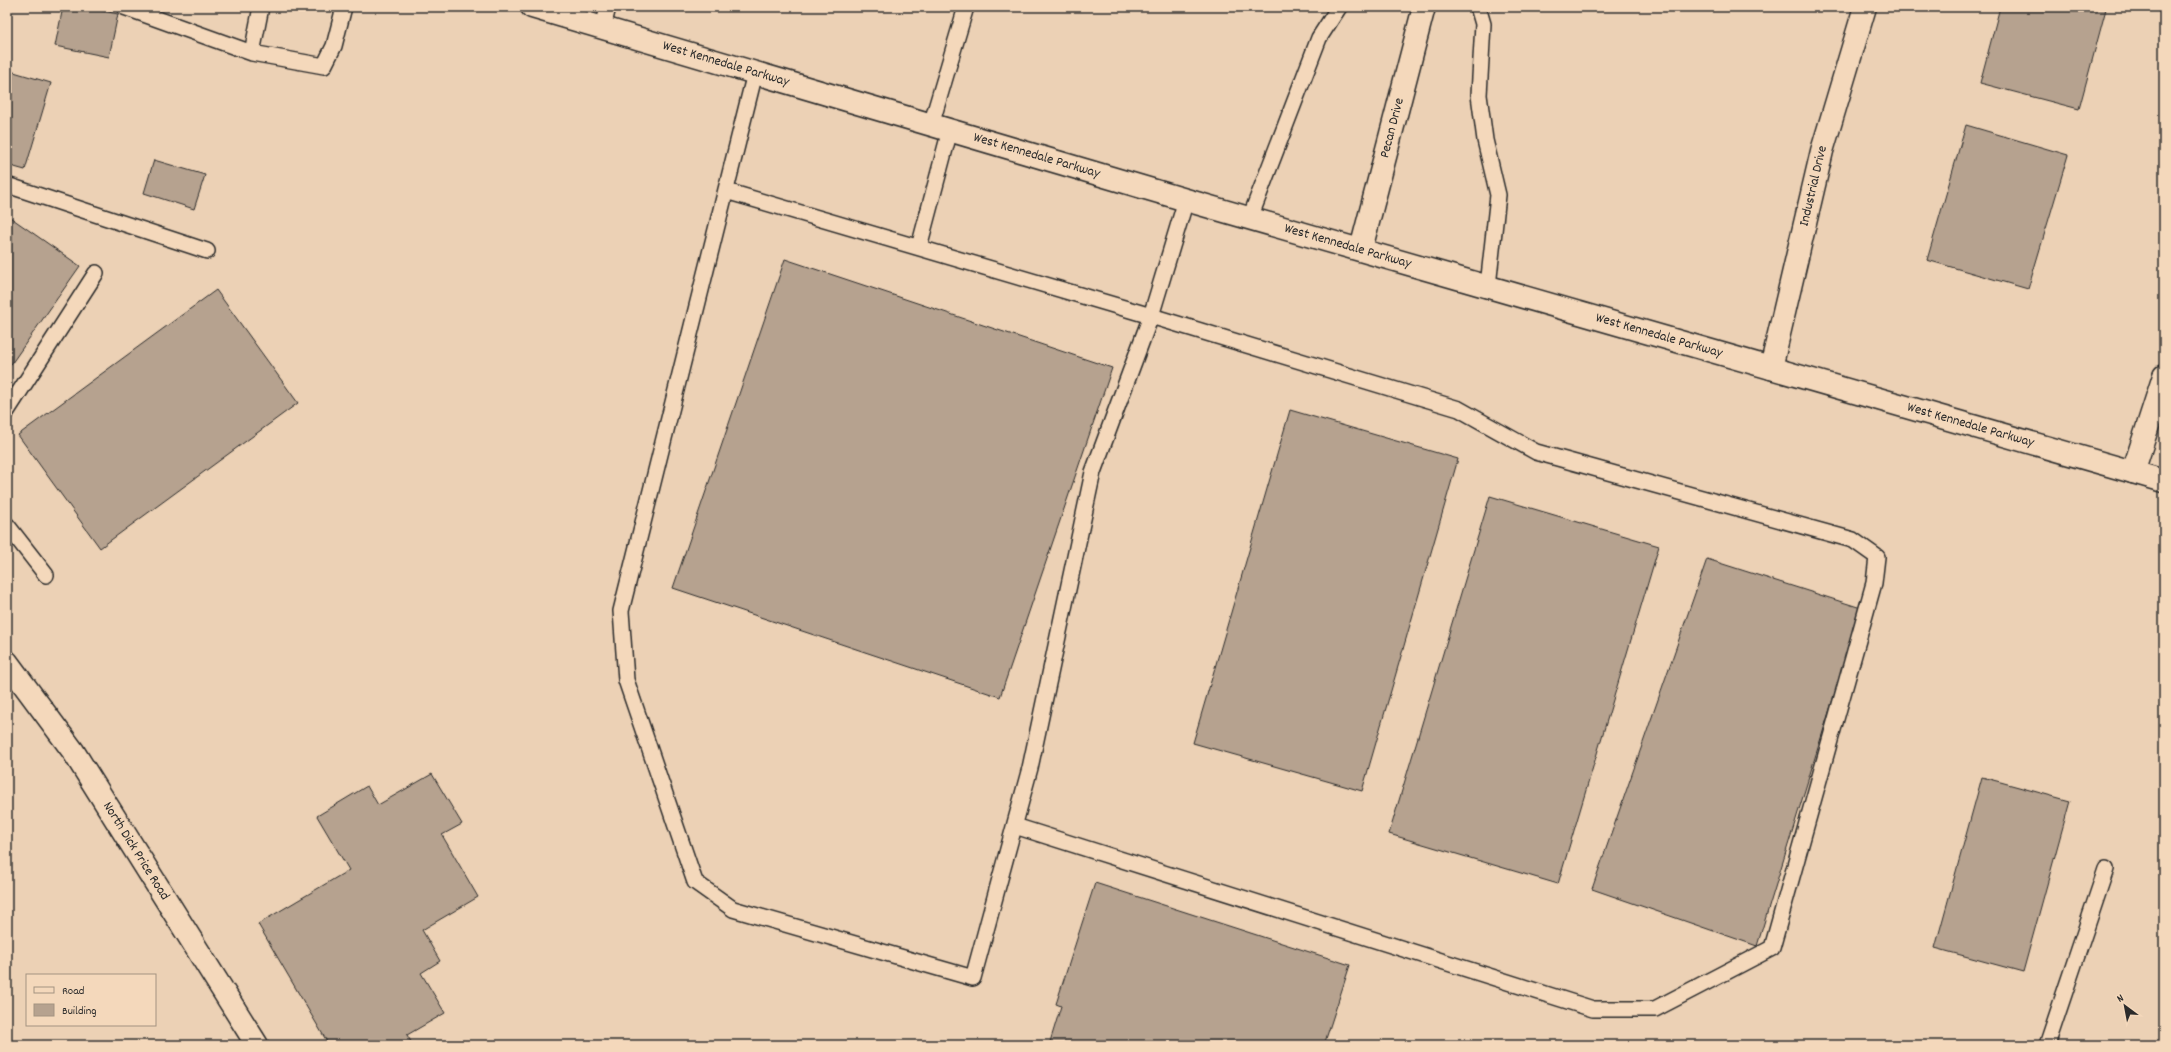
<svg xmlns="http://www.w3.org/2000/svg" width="2171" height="1052" font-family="Dekko,sans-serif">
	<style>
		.building { fill: #b6a28f; stroke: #2b2b2b }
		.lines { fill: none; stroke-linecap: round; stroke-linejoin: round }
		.service-casing { stroke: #2b2b2b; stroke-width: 18 }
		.minor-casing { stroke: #2b2b2b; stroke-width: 25 }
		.primary-casing { stroke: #2b2b2b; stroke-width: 25 }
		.service { stroke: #f4d8bb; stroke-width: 15 }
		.minor { stroke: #f4d8bb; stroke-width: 22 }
		.primary { stroke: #f4d8bb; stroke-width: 22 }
		.labels { text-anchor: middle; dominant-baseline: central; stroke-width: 3.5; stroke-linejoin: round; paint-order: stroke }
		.street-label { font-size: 14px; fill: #2b2b2b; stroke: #f4d8bb }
	</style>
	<rect width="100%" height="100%" fill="#ecd1b5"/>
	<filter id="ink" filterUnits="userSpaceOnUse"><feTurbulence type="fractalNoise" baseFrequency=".025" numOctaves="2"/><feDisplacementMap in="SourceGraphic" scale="8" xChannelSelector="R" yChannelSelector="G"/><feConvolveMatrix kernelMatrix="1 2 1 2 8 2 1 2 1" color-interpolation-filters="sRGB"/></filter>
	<g filter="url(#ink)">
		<path class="building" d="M63,7H83L118,14L109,57L55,46Z
			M2000,7H2097L2106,9L2079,109L1980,83Z
			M7,70L51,83L25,170L7,165Z
			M1966,125L2068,155L2028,289L1927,260Z
			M154,160L205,175L194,209L144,193Z
			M7,215L80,266L7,370Z
			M785,259L1112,368L1000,697L673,588Z
			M216,290L298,403L100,548L18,435Z
			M1290,410L1458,459L1362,791L1193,743Z
			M1490,496L1659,546L1558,884L1389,834Z
			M1707,559L1861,608L1757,946L1592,889Z
			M432,774L462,824L442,835L478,897L422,930L440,961L421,973L445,1013L407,1035L413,1045H329L258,924L349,870L317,816L367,786L378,805Z
			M1982,777L2070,801L2023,972L1935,948Z
			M1095,883L1350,965L1324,1045H1049L1061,1006L1056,1004Z"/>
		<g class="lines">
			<defs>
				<path id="service" d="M124,7L252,53L324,66L334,46L344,7
					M1478,7L1483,24L1479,95L1485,140L1498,195L1488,286
					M603,28L608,7
					M252,53L261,7
					M755,73L621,611L626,680L695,882L733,909L973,978L1030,768L1093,472L1151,316L1186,200
					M931,125L966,7
					M7,185L207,251
					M726,191L1151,316L1459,409L1536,452L1853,540L1877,557L1874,583L1772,948L1655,1009H1593L1015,826
					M1250,218L1319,38L1339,7
					M919,247L950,130
					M7,411L96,273
					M7,525L46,575
					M2047,1045L2106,869"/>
				<g id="minor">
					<path id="s1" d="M1361,249L1424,7"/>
					<path id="s2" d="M1771,368L1822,151L1865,7"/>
					<path d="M2133,472L2164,376"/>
					<path id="s3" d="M7,662L73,751L257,1045"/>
				</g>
				<g id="primary">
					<path id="s4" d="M532,7L1186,200L2164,481"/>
				</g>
			</defs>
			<use href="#service" class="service-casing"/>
			<use href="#minor" class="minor-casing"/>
			<use href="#primary" class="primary-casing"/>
			<use href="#service" class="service"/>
			<use href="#minor" class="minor"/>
			<use href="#primary" class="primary"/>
		</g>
	</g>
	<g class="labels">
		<g class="street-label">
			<text stroke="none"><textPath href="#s4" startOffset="202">West Kennedale Parkway</textPath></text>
			<text stroke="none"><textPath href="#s1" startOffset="125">Pecan Drive</textPath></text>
			<text stroke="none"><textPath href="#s4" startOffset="526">West Kennedale Parkway</textPath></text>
			<text stroke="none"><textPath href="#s2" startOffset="187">Industrial Drive</textPath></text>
			<text stroke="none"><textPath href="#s4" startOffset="850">West Kennedale Parkway</textPath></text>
			<text stroke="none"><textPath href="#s4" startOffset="1174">West Kennedale Parkway</textPath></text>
			<text stroke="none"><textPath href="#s4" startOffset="1498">West Kennedale Parkway</textPath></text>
			<text stroke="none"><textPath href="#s3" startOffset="229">North Dick Price Road</textPath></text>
		</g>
	</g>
	<rect width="2171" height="1052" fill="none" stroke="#f4d8bb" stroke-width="24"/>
	<rect x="12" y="12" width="2147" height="1028" fill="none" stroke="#2b2b2b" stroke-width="1.5" filter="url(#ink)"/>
	<rect x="26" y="974" width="130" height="52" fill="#f4d8bb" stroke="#a49381"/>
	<rect x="34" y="987" width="20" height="6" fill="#f4d8bb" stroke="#a49381"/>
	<text x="62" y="994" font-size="12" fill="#2b2b2b">Road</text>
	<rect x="34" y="1004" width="20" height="12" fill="#b6a28f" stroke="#a49381"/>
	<text x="62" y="1014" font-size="12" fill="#2b2b2b">Building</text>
	<g transform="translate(2125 1006) rotate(328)" stroke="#f4d8bb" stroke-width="3" paint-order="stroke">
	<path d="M0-3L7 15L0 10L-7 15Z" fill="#2b2b2b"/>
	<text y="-6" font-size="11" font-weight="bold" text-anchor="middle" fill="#2b2b2b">N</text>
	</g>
</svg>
